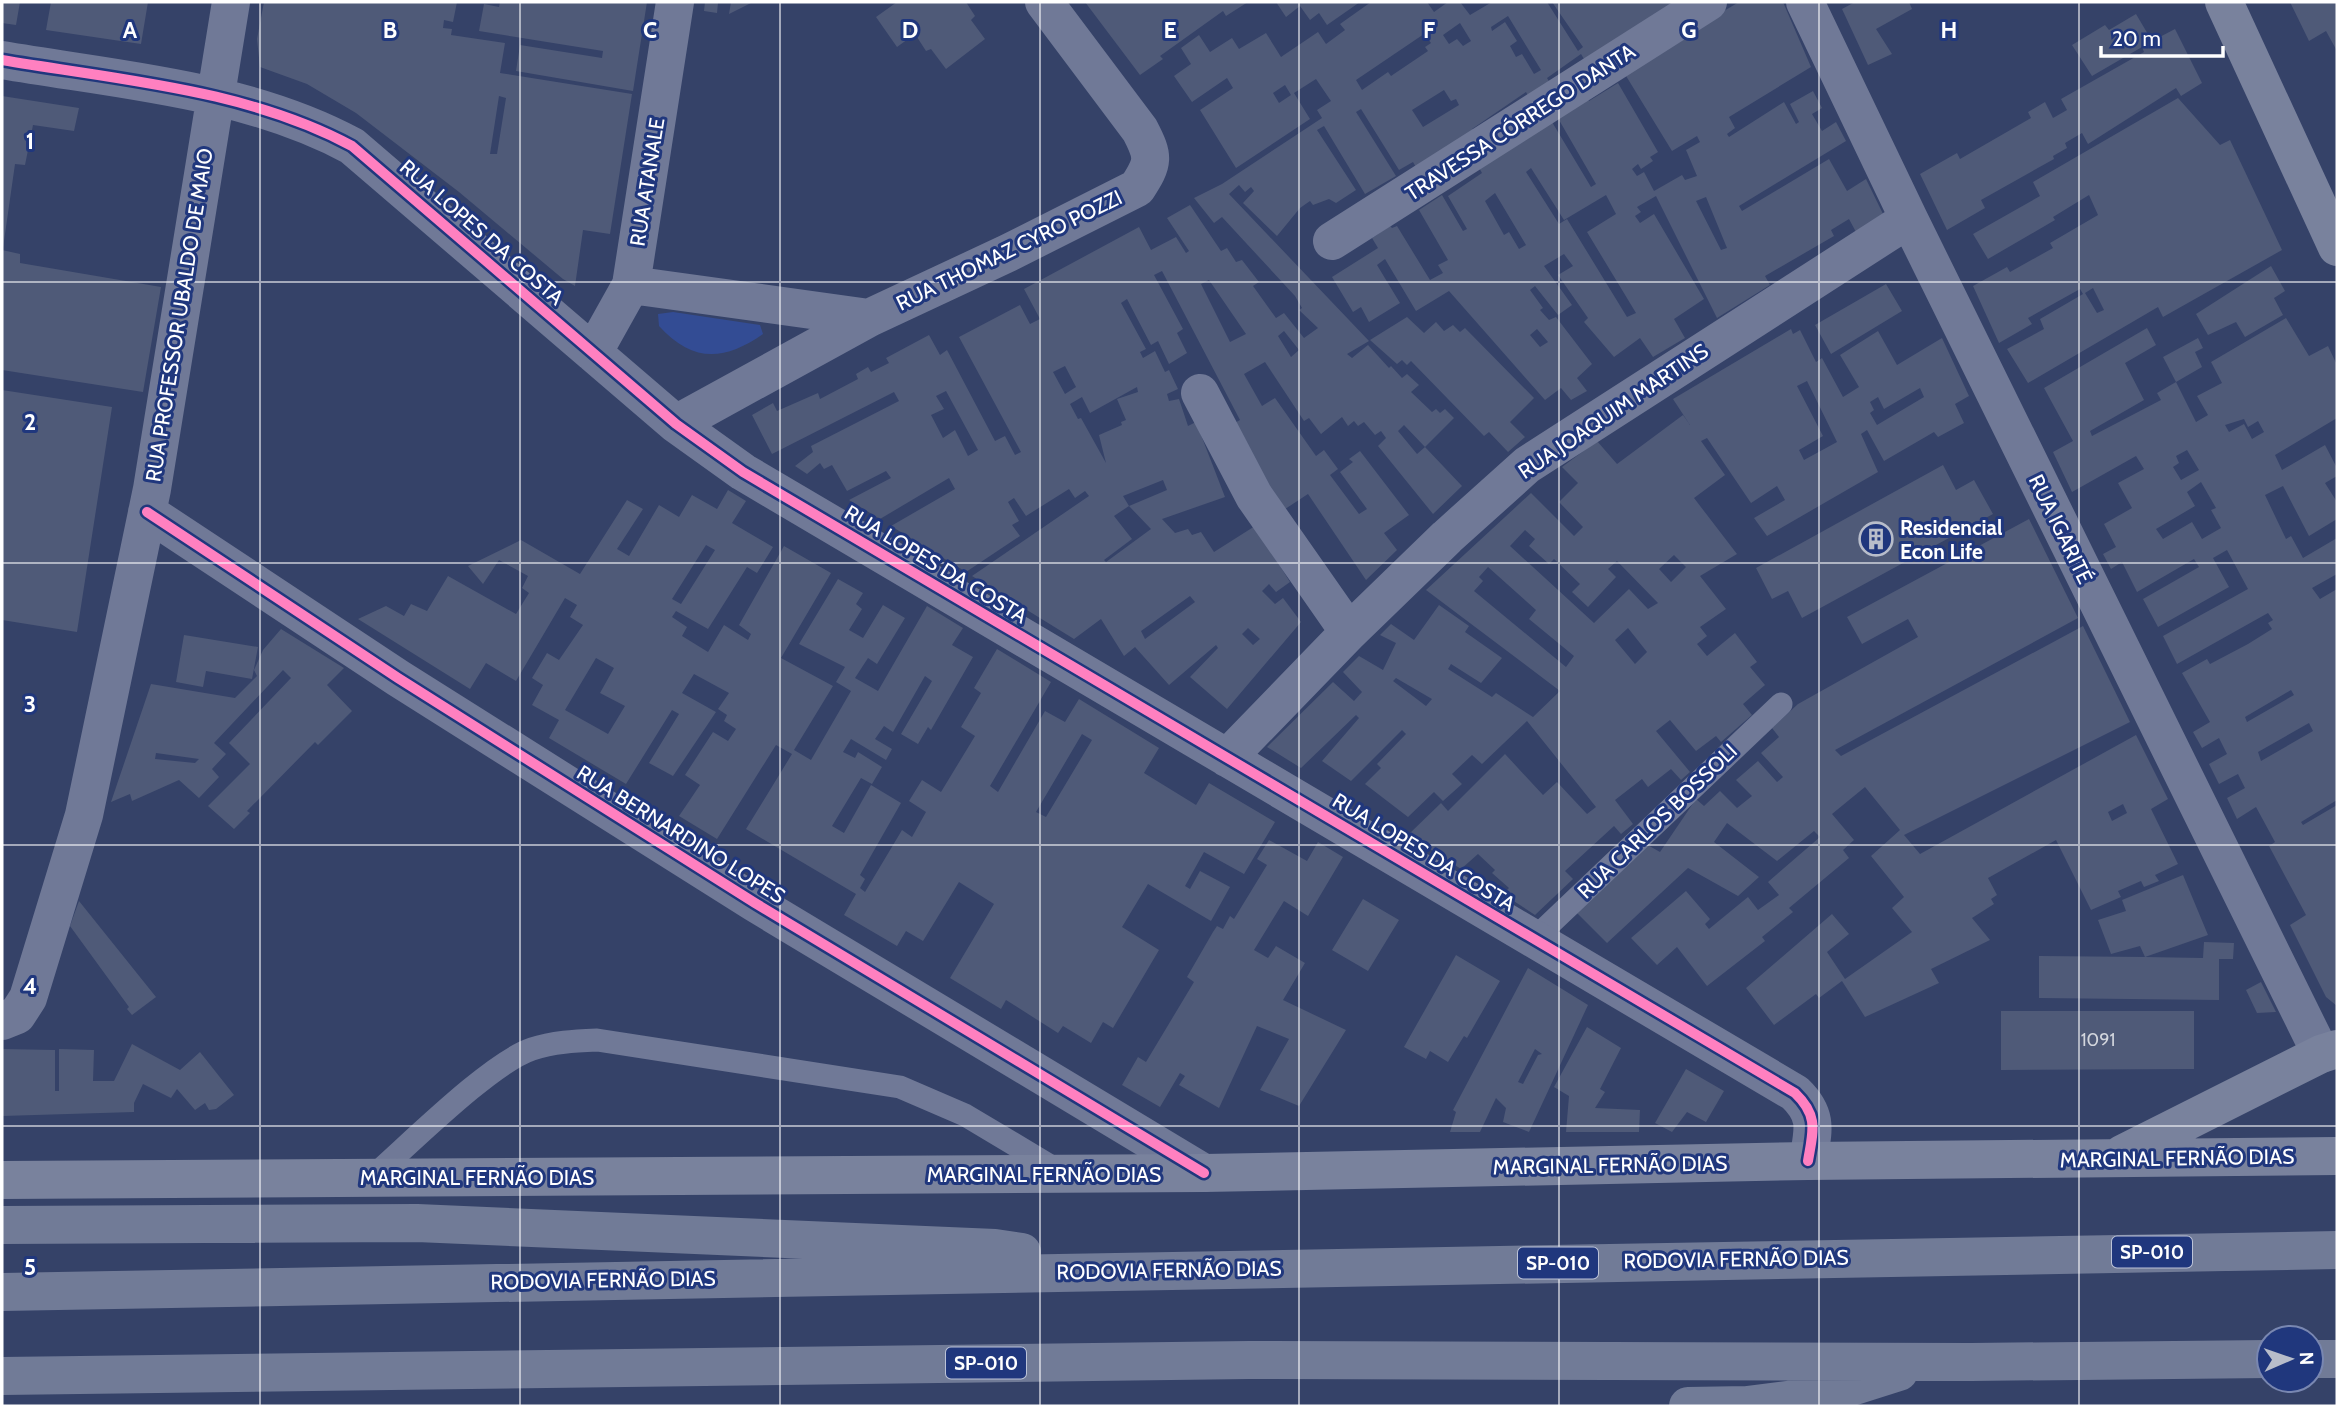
<svg xmlns="http://www.w3.org/2000/svg" width="2339" height="1408" font-family="Cabin,sans-serif">
	<style>
		.green { fill: #334c94 }
		.building { fill: #4f5a78; fill-rule: evenodd }
		.lines { fill: none; stroke-linecap: round; stroke-linejoin: round }
		.service { stroke: #707997; stroke-width: 23 }
		.minor { stroke: #707997; stroke-width: 38 }
		.primary { stroke: #79829d; stroke-width: 38 }
		.motorway { stroke: #717b97; stroke-width: 38 }
		.cycleway-casing { stroke: #20377d; stroke-width: 15 }
		.cycleway { stroke: #ff80c0; stroke-width: 10 }
		.grid { fill: none; stroke: #fff; stroke-width: 2; stroke-opacity: 0.55 }
		.labels { text-anchor: middle; dominant-baseline: central; stroke-width: 6; stroke-linejoin: round; paint-order: stroke }
		.number-label { font-size: 18px; fill: #d3d6dd }
		.shield { fill: #20377d; stroke: #bcc3d8; stroke-width: 2 }
		.shield-label { font-size: 19px; font-weight: bold; fill: #fff }
		.street-label { font-size: 21px; fill: #fff; stroke: #20377d }
		.poi-label { font-size: 21px; font-weight: bold; fill: #fff; stroke: #20377d; text-anchor: start }
		.grid-label { font-size: 23px; text-anchor: middle; font-weight: bold; fill: #fff; stroke: #20377d; stroke-width: 6; stroke-linejoin: round; paint-order: stroke }
	</style>
	<rect width="100%" height="100%" fill="#354268"/>
	<path class="green" d="M673,312L760,325L763,334C723,362 692,362 659,326L658,314Z"/>
	<path class="building" d="M2,2H20L16,25L2,23Z
		M51,2H148L141,44L46,30Z
		M264,2H457L453,22L444,20L443,28L452,29L451,35L505,43L500,73L632,94L610,234L583,230L575,286L563,279L459,192L356,113L307,84L260,67L257,39ZM499,96L506,98L497,154H490Z
		M500,2H647L633,91L516,71L520,45L602,58L603,51L479,31L484,4L499,7Z
		M705,2L718,3L717,13L704,11Z
		M731,2H753L729,14Z
		M897,2H966L975,16L971,20L985,39L946,69L931,49L926,51L915,34L897,47L876,17Z
		M1085,2H1248L1226,16L1223,11L1160,56L1163,59L1140,75Z
		M1276,2H1360L1327,25L1319,13L1310,20L1300,6L1286,17Z
		M1371,2H1427L1434,12L1448,2H1460L1470,15L1492,2H1547L1578,51L1583,47L1552,2H1686L1587,64L1581,54L1547,78L1552,86L1530,99L1526,92L1472,129L1475,133L1417,169L1413,162L1399,170L1361,109L1356,112L1396,176L1365,194L1324,126L1317,130L1356,190L1336,203L1329,199L1313,205L1310,201L1300,208L1277,236L1243,203L1254,191L1251,187L1245,192L1239,185L1229,194L1369,341L1347,354L1352,358L1368,345L1389,368L1391,366L1402,378L1407,374L1419,385L1411,392L1432,412L1436,409L1440,413L1445,409L1454,418L1425,447L1404,425L1398,431L1417,454L1425,447L1462,486L1433,514L1378,446L1386,438L1381,431L1375,435L1364,422L1358,426L1354,421L1348,426L1342,417L1321,434L1309,418L1304,421L1265,362L1244,374L1262,406L1275,398L1316,456L1324,450L1338,469L1330,475L1359,514L1367,509L1340,472L1353,462L1349,459L1360,451L1409,515L1384,533L1397,550L1366,580L1308,494L1276,515L1222,430L1240,420L1162,271L1154,275L1183,329L1177,333L1187,353L1169,364L1158,341L1151,345L1127,299L1121,303L1146,349L1140,352L1143,358L1155,351L1165,372L1169,370L1178,389L1167,394L1169,401L1179,399L1188,426L1196,422L1225,497L1162,519L1175,533L1188,529L1192,535L1201,532L1214,552L1255,526L1290,582L1276,592L1269,584L1262,591L1275,604L1283,598L1301,622L1227,709L1190,677L1218,648L1216,645L1169,685L1135,647L1124,656L1101,619L1074,639L972,576L1089,496L1085,491L1075,498L1069,489L1026,516L1014,498L1008,502L1019,521L1012,525L1020,536L966,572L891,526L955,489L949,478L880,519L849,500L891,478L886,471L847,491L832,465L824,469L820,463L807,474L795,466L813,452L811,446L899,401L894,392L772,454L752,415L773,403L777,411L818,393L820,399L858,379L856,374L868,367L871,372L889,363L886,358L929,335L940,355L947,350L995,441L1005,436L1015,455L1021,452L959,337L1020,305L1030,324L1040,319L1024,289L1139,227L1151,250L1176,237L1186,253L1189,251L1167,218L1190,205L1221,251L1227,248L1236,262L1242,260L1259,282L1253,286L1276,318L1284,313L1304,338L1318,328L1299,310L1302,308L1295,296L1222,217L1214,223L1194,198L1222,184L1322,118L1317,110L1331,101L1316,79L1294,93L1310,119L1236,168L1200,110L1233,88L1227,78L1192,102L1174,76L1191,64L1181,48L1199,35L1210,52L1232,38L1239,49L1266,33L1281,57L1318,32L1326,44L1345,30L1340,24ZM1508,16L1541,70L1534,74L1522,54L1516,57L1510,46L1517,41L1505,22L1492,31L1491,27ZM1460,23L1471,41L1463,46L1457,39L1449,44L1443,35ZM1424,34L1431,43L1425,47L1428,51L1391,76L1388,72L1362,90L1356,80ZM1285,85L1291,95L1279,103L1273,93ZM1444,90L1451,101L1456,99L1459,105L1423,127L1412,110ZM1209,280L1246,334L1230,342L1201,284ZM1284,331L1299,350L1291,357L1278,336ZM1065,366L1076,387L1065,394L1053,372ZM1137,387L1138,392L1117,399L1126,420L1121,422L1122,425L1099,435L1106,463L1081,418L1078,419L1070,404L1082,397L1090,413ZM946,391L978,450L968,456L955,430L943,438L931,415L944,409L936,396ZM1163,480L1167,490L1129,506L1151,529L1106,562L1104,560L1132,539L1114,516L1129,506L1123,496ZM1190,596L1195,602L1145,639L1141,631ZM1248,628L1260,639L1253,645L1242,634Z
		M1739,2H1783L1811,67L1729,117L1735,128L1727,134L1729,137L1784,102L1796,124L1799,122L1790,104L1813,91L1822,108L1812,114L1822,131L1836,122L1846,141L1739,206L1742,211L1829,159L1847,191L1866,179L1884,216L1856,232L1849,219L1831,230L1834,236L1765,276L1770,285L1717,318L1656,196L1637,207L1641,212L1635,216L1640,223L1654,214L1704,299L1674,319L1685,338L1653,357L1640,338L1614,357L1584,322L1588,318L1558,275L1573,266L1564,254L1544,266L1572,305L1558,315L1535,286L1530,290L1543,308L1540,310L1549,320L1556,317L1592,364L1577,378L1587,391L1571,400L1561,388L1545,400L1449,291L1416,311L1385,259L1377,265L1400,303L1369,322L1361,307L1353,312L1332,277L1378,248L1372,238L1390,226L1392,228L1397,226L1430,280L1443,273L1438,265L1448,260L1419,210L1442,195L1463,231L1467,229L1448,196L1482,173L1477,164L1549,117L1591,187L1596,184L1555,113L1585,95L1589,101L1618,83L1658,152L1650,157L1653,161L1641,169L1638,164L1632,169L1637,176L1644,172L1654,191L1682,175L1685,180L1697,176L1686,150L1700,142L1697,136L1672,151L1623,71ZM1531,168L1564,220L1606,195L1616,214L1587,232L1636,313L1627,317L1567,219L1559,224L1526,172ZM1495,193L1526,245L1519,249L1509,232L1504,235L1485,201ZM1706,197L1727,248L1721,250L1696,201ZM1537,329L1548,342L1540,347L1530,335Z
		M1855,2H1909L1912,9L1876,29L1892,54L1868,65L1842,9Z
		M2290,2H2337V51L2326,31L2309,41Z
		M2136,14L2152,41L2175,29L2202,83L2181,96L2176,88L2088,144L2082,133L2065,143L2067,148L2053,156L2054,159L1981,200L1985,208L1947,230L1920,174L1957,153L1960,159L2031,118L2028,112L2045,102L2053,118L2067,110L2061,99L2144,52L2142,47L2092,76L2072,45L2105,25L2109,30Z
		M2,96L79,108L74,131L33,125L25,165L15,164L3,248Z
		M2178,98L2220,145L2230,140L2282,250L2163,317L2158,307L2028,383L2007,349L2044,329L2040,319L2083,294L2080,289L2028,318L2032,324L1999,343L1973,286L2007,267L2010,272L2053,248L2050,243L2098,215L2089,195L2053,217L2055,220L1988,259L1973,234L2040,196L2033,182ZM2093,288L2104,310L2097,313L2085,293Z
		M2,250L20,254V263L161,287L143,392L2,370Z
		M2271,266L2285,291L2274,298L2283,315L2245,337L2236,322L2208,335L2196,314Z
		M1886,284L1902,311L1831,354L1815,325Z
		M1407,317L1424,333L1436,322L1444,331L1453,325L1460,332L1465,328L1534,398L1510,422L1525,437L1508,452L1489,432L1484,436L1411,361L1407,365L1402,360L1397,364L1370,340Z
		M2286,318L2309,356L2328,346L2337,365V418L2275,455L2282,470L2325,445L2337,468V476L2325,483L2337,502V519L2309,536L2283,486L2265,495L2286,539L2291,536L2303,558L2337,538V574L2312,588L2320,599L2337,589V800L2301,822L2303,825L2337,805V1006L2326,997L2290,925L2306,915L2269,846L2275,842L2256,807L2237,819L2227,798L2245,788L2238,774L2219,784L2209,764L2227,754L2219,738L2202,748L2193,732L2210,722L2182,673L2207,659L2210,664L2248,644L2272,629L2268,623L2273,620L2268,613L2177,664L2163,636L2248,589L2227,550L2213,558L2229,587L2158,627L2143,599L2199,567L2194,559L2137,592L2122,562L2111,569L2103,554L2116,547L2104,524L2132,508L2118,483L2144,469L2136,456L2072,492L2053,452L2073,441L2044,388L2147,328L2156,345L2125,363L2144,400L2090,431L2092,436L2161,400L2157,393L2176,382L2196,422L2208,415L2197,396L2222,383L2211,362ZM2244,419L2248,427L2258,421L2264,432L2252,439L2244,424L2229,432L2225,425ZM2187,450L2199,470L2181,480L2173,467L2179,463L2176,456ZM2201,482L2216,508L2211,510L2221,528L2202,539L2192,522L2163,539L2156,529L2195,506L2187,492ZM2291,690L2294,695L2247,722L2245,717ZM2309,723L2313,731L2261,761L2258,752Z
		M1791,329L1793,334L1800,330L1816,362L1822,358L1843,397L1859,387L1840,355L1878,331L1897,365L1942,338L1969,396L1955,404L1964,423L1938,437L1934,432L1884,461L1867,430L1861,434L1878,472L1767,536L1754,518L1785,500L1777,486L1751,503L1707,438L1701,441L1725,475L1694,498L1737,554L1700,576L1726,609L1700,627L1707,636L1697,644L1707,656L1735,633L1757,662L1750,667L1765,685L1743,704L1752,715L1721,742L1716,736L1696,751L1670,720L1656,731L1690,772L1681,780L1671,769L1648,787L1642,779L1615,800L1633,824L1621,834L1614,826L1565,871L1573,879L1535,915L1503,894L1509,888L1492,873L1495,870L1478,854L1461,869L1408,835L1441,803L1448,811L1505,754L1543,795L1557,782L1587,814L1596,807L1527,721L1482,764L1472,755L1452,774L1462,784L1443,801L1434,792L1408,817L1365,784L1381,768L1377,764L1406,734L1402,730L1351,781L1322,761L1359,718L1356,715L1301,768L1267,747L1333,682L1354,701L1362,692L1343,672L1359,656L1383,670L1396,643L1380,635L1391,624L1414,640L1439,605L1469,626L1465,632L1502,658L1481,683L1451,664L1448,669L1492,697L1496,693L1533,717L1560,691L1426,590L1531,493L1574,536L1583,527L1559,502L1578,483L1562,467L1597,441L1617,464L1683,415L1690,425L1673,399ZM1807,381L1837,442L1804,460L1799,450L1823,436L1797,386ZM1920,388L1924,397L1877,425L1870,413L1874,410L1870,402L1878,397L1884,409ZM1525,530L1535,539L1529,546L1549,564L1554,559L1580,584L1572,592L1588,607L1616,577L1608,569L1617,561L1658,603L1648,609L1629,589L1594,623L1510,546ZM1674,555L1686,567L1671,582L1659,569ZM1488,567L1536,610L1529,619L1574,656L1566,667L1474,591L1483,581L1479,577ZM1628,628L1647,652L1635,664L1615,640ZM1396,678L1432,699L1426,706L1393,681Z
		M2198,338L2203,348L2195,352L2202,367L2176,382L2163,357Z
		M2,390L112,407L77,632L2,620Z
		M1943,465L1956,490L1974,480L1993,514L1802,618L1788,591L1772,599L1756,568Z
		M728,490L746,501L732,523L773,547L757,573L747,567L708,629L676,611L672,617L687,627L682,636L708,652L724,625L748,640L751,634L739,625L784,546L831,573L781,658L833,686L794,750L811,760L851,691L836,682L845,667L799,644L838,579L863,593L856,604L862,609L849,630L863,638L883,605L905,618L877,664L868,658L855,678L878,691L927,606L963,628L952,645L973,657L931,730L928,727L918,744L901,734L932,681L925,676L893,732L884,726L875,739L892,749L886,760L851,739L843,752L855,758L858,752L882,767L872,784L861,778L832,826L844,833L871,785L901,803L860,875L865,879L860,888L865,892L902,830L912,837L926,812L909,801L922,780L941,792L975,736L961,727L981,693L974,688L997,649L1051,682L990,786L998,792L1045,711L1065,722L1079,699L1159,748L1144,773L1196,805L1209,783L1275,822L1244,874L1204,852L1185,886L1190,889L1200,871L1230,887L1211,921L1148,884L1122,927L1159,950L1113,1028L1103,1022L1091,1043L1063,1026L1058,1033L1006,1000L1001,1009L950,978L994,904L959,882L923,941L906,931L897,946L844,915L856,894L746,829L792,754L776,745L717,839L679,816L700,785L685,775L713,732L728,741L736,729L724,721L727,715L718,709L729,693L694,674L682,693L716,712L673,776L649,763L679,714L672,710L626,784L549,738L559,720L532,705L543,685L532,678L547,653L559,660L583,625L570,617L577,605L565,598L516,681L486,663L470,689L358,619L386,606L404,616L411,604L427,611L448,576L516,614L529,593L522,588L528,576L499,560L483,584L468,566L521,540L580,574L627,500L643,509L617,549L629,556L659,505L679,517L692,495L717,509ZM706,545L715,550L681,604L672,599ZM596,658L614,668L600,693L625,706L608,734L565,710ZM1082,734L1092,740L1046,817L1036,812Z
		M2029,519L2078,618L1835,750L1841,756L2083,626L2130,722L1904,835L1920,854L2136,735L2168,799L2151,809L2178,864L2155,875L2159,881L2144,887L2141,881L2118,891L2121,897L2091,910L2056,840L1988,878L1997,895L1991,899L1994,904L1972,918L1990,940L1931,969L1939,983L1865,1017L1842,981L1819,998L1816,994L1774,1025L1746,988L1832,914L1849,934L1827,952L1845,979L1912,932L1892,908L1904,897L1871,856L1900,830L1865,787L1832,814L1854,840L1843,850L1849,858L1789,908L1793,912L1762,937L1765,941L1707,986L1677,947L1657,965L1631,938L1686,891L1710,919L1705,924L1709,929L1748,897L1758,910L1779,895L1768,882L1820,837L1814,831L1777,861L1727,823L1714,842L1759,877L1738,896L1688,868L1607,943L1575,911L1646,844L1660,852L1696,799L1704,806L1720,791L1737,808L1752,796L1736,780L1758,761L1777,782L1783,777L1761,753L1779,737L1772,728L1798,704L1918,637L1908,619L1862,644L1847,617ZM2123,804L2127,813L2112,821L2108,812Z
		M281,629L344,668L327,685L352,711L318,745L315,742L247,811L250,813L234,829L208,806L250,764L229,743L291,678L283,670L214,743L226,754L212,769L219,777L199,798L179,780L132,801L130,794L111,802L151,684L235,698L257,676L254,670L263,650ZM156,753L199,759L195,763L155,759Z
		M184,635L258,647L252,679L206,671L203,687L176,682Z
		M1269,840L1307,861L1318,842L1343,857L1308,916L1284,901L1254,950L1268,958L1276,946L1305,963L1283,1000L1346,1030L1299,1106L1260,1090L1289,1039L1257,1026L1219,1108L1179,1085L1185,1076L1180,1073L1160,1107L1122,1085L1138,1057L1146,1062L1194,982L1187,977L1213,932L1217,926L1223,929L1230,916L1234,919L1267,865L1257,859Z
		M2183,875L2208,935L2145,957L2203,958L2204,942L2234,943L2233,959H2219V1000L2039,998V956L2145,957L2140,946L2111,954L2098,920L2126,911L2122,900Z
		M1363,899L1399,920L1368,971L1332,950Z
		M79,901L156,997L132,1015L127,1009L129,1007L70,926Z
		M1456,955L1500,981L1467,1038L1464,1036L1448,1062L1430,1051L1426,1059L1404,1047Z
		M1528,968L1588,1005L1529,1132L1503,1122L1506,1108L1496,1098L1480,1132H1450L1456,1112L1453,1110ZM1535,1049L1542,1054L1538,1055L1523,1084L1518,1082Z
		M2261,982L2276,1012L2257,1013L2246,990Z
		M2001,1011H2194V1069L2001,1070Z
		M1587,1027L1621,1048L1600,1089L1605,1092L1595,1108L1640,1110L1639,1132H1566L1569,1096L1554,1087Z
		M132,1044L180,1070L200,1052L234,1095L216,1109L209,1110L205,1103L195,1110L177,1089L171,1098L143,1084L134,1103V1112L2,1116V1049L55,1050V1091H59V1049L94,1050L93,1081H114Z
		M1686,1069L1724,1091L1706,1122L1687,1112L1672,1132L1655,1123Z"/>
	<g class="lines">
		<path class="service" d="M1534,939L1781,704
			M371,1178C408,1146 490,1063 532,1049C553,1042 575,1041 597,1040L900,1087L965,1115L1057,1170"/>
		<path class="minor" d="M1805,2L1909,219L2321,1054
			M2,60C119,80 246,89 352,146L676,424L743,472L1795,1093C1819,1116 1813,1131 1808,1161
			M1332,241L1708,2
			M631,285L869,318
			M593,353L631,285L675,2
			M1200,393L1254,496L1349,632
			M676,424L869,318L1008,253L1137,188C1154,162 1154,157 1140,130L1044,2
			M147,512L398,678L755,903L1204,1173
			M1227,758L1349,632L1447,537L1527,465L1909,219
			M2,1021L17,1015L28,998L84,815L152,489L231,2"/>
		<path class="primary" d="M2224,2L2337,247
			M2122,1154L2321,1054L2337,1049
			M2,1180L1204,1173L1808,1161L2337,1156"/>
		<path class="motorway" d="M2,1225L417,1223L995,1248L1022,1252
			M2,1292L2337,1250
			M2311,1359H2337
			M2,1376L1249,1360L1971,1362L2269,1359
			M1688,1406L1747,1405L1826,1395L1899,1372"/>
		<defs>
			<path id="cycleway" d="M2,60C119,80 246,89 352,146L676,424L743,472L1795,1093C1819,1116 1813,1131 1808,1161
				M147,512L398,678L755,903L1204,1173"/>
		</defs>
		<use href="#cycleway" class="cycleway-casing"/>
		<use href="#cycleway" class="cycleway"/>
	</g>
	<path class="grid" d="M260,2V1406M520,2V1406M780,2V1406M1040,2V1406M1299,2V1406M1559,2V1406M1819,2V1406M2079,2V1406M2,282H2337M2,563H2337M2,845H2337M2,1126H2337"/>
	<defs>
		<symbol id="building-ring" viewBox="-11 -11 22 22"><circle r="9.5" fill="#20377d" stroke="#b8bdca" stroke-width="1.5"/><path d="M-4-6H4V6H1V3H-1V6H-4ZM-2.5-4.3h1.7v1.8h-1.7ZM.8-4.3h1.7v1.8H.8ZM-2.5-1h1.7V.8h-1.7ZM.8-1h1.7V.8H.8Z" fill="#b8bdca"/></symbol>
	</defs>
	<g fill-rule="evenodd">
		<use href="#building-ring" x="1857" y="520" width="38" height="38"/>
	</g>
	<g class="labels">
		<g class="number-label">
			<text x="2098" y="1040">1091</text>
		</g>
		<g class="shield">
			<rect x="2112" y="1236.5" width="80" height="31" rx="5"/>
			<rect x="1518" y="1247.5" width="80" height="31" rx="5"/>
			<rect x="946" y="1347.5" width="80" height="31" rx="5"/>
		</g>
		<g class="shield-label">
			<text x="2152" y="1252">SP-010</text>
			<text x="1558" y="1263">SP-010</text>
			<text x="986" y="1363">SP-010</text>
		</g>
		<g class="street-label">
			<text transform="translate(1520 122) rotate(-33)">TRAVESSA CÓRREGO DANTA</text>
			<text transform="translate(647 182) rotate(-81)">RUA ATANALE</text>
			<text transform="translate(482 232) rotate(41)">RUA LOPES DA COSTA</text>
			<text transform="translate(1009 250) rotate(-26)">RUA THOMAZ CYRO POZZI</text>
			<text transform="translate(179 315) rotate(-81)">RUA PROFESSOR UBALDO DE MAIO</text>
			<text transform="translate(1613 411) rotate(-34)">RUA JOAQUIM MARTINS</text>
			<text transform="translate(2061 529) rotate(64)">RUA IGARITÉ</text>
			<text transform="translate(936 564) rotate(31)">RUA LOPES DA COSTA</text>
			<text transform="translate(1657 821) rotate(-44)">RUA CARLOS BOSSOLI</text>
			<text transform="translate(681 834) rotate(32)">RUA BERNARDINO LOPES</text>
			<text transform="translate(1424 852) rotate(31)">RUA LOPES DA COSTA</text>
			<text transform="translate(2177 1158) rotate(-1)">MARGINAL FERNÃO DIAS</text>
			<text transform="translate(1610 1165) rotate(-1)">MARGINAL FERNÃO DIAS</text>
			<text x="1044" y="1174">MARGINAL FERNÃO DIAS</text>
			<text x="477" y="1177">MARGINAL FERNÃO DIAS</text>
			<text transform="translate(1736 1259) rotate(-1)">RODOVIA FERNÃO DIAS</text>
			<text transform="translate(1169 1270) rotate(-1)">RODOVIA FERNÃO DIAS</text>
			<text transform="translate(603 1280) rotate(-1)">RODOVIA FERNÃO DIAS</text>
		</g>
		<g class="poi-label">
			<text x="1900" y="527">Residencial<tspan x="1900" dy="24">Econ Life</tspan></text>
		</g>
	</g>
	<g class="grid-label">
		<text x="130" y="38">A</text>
		<text x="390" y="38">B</text>
		<text x="650" y="38">C</text>
		<text x="910" y="38">D</text>
		<text x="1170" y="38">E</text>
		<text x="1429" y="38">F</text>
		<text x="1689" y="38">G</text>
		<text x="1949" y="38">H</text>
		<text x="30" y="149">1</text>
		<text x="30" y="430">2</text>
		<text x="30" y="712">3</text>
		<text x="30" y="994">4</text>
		<text x="30" y="1275">5</text>
	</g>
	<rect width="2339" height="1408" fill="none" stroke="#ffffff" stroke-width="7"/>
	<g transform="translate(2290 1359) rotate(88)"><circle r="33" fill="#20377d" stroke="#7987b1" stroke-width="2"/>
	<path d="M0-5L12 26L0 18L-12 26Z" fill="#b8bdca"/>
	<text y="-10" font-size="19" font-weight="bold" text-anchor="middle" fill="#ffffff">N</text>
	</g>
	<path d="M2101 46v10h122v-10" fill="none" stroke="#ffffff" stroke-width="3.5"/>
	<text x="2112" y="46" font-size="21" fill="#ffffff" stroke="#20377d" stroke-width="5" paint-order="stroke">20 m</text>
</svg>
